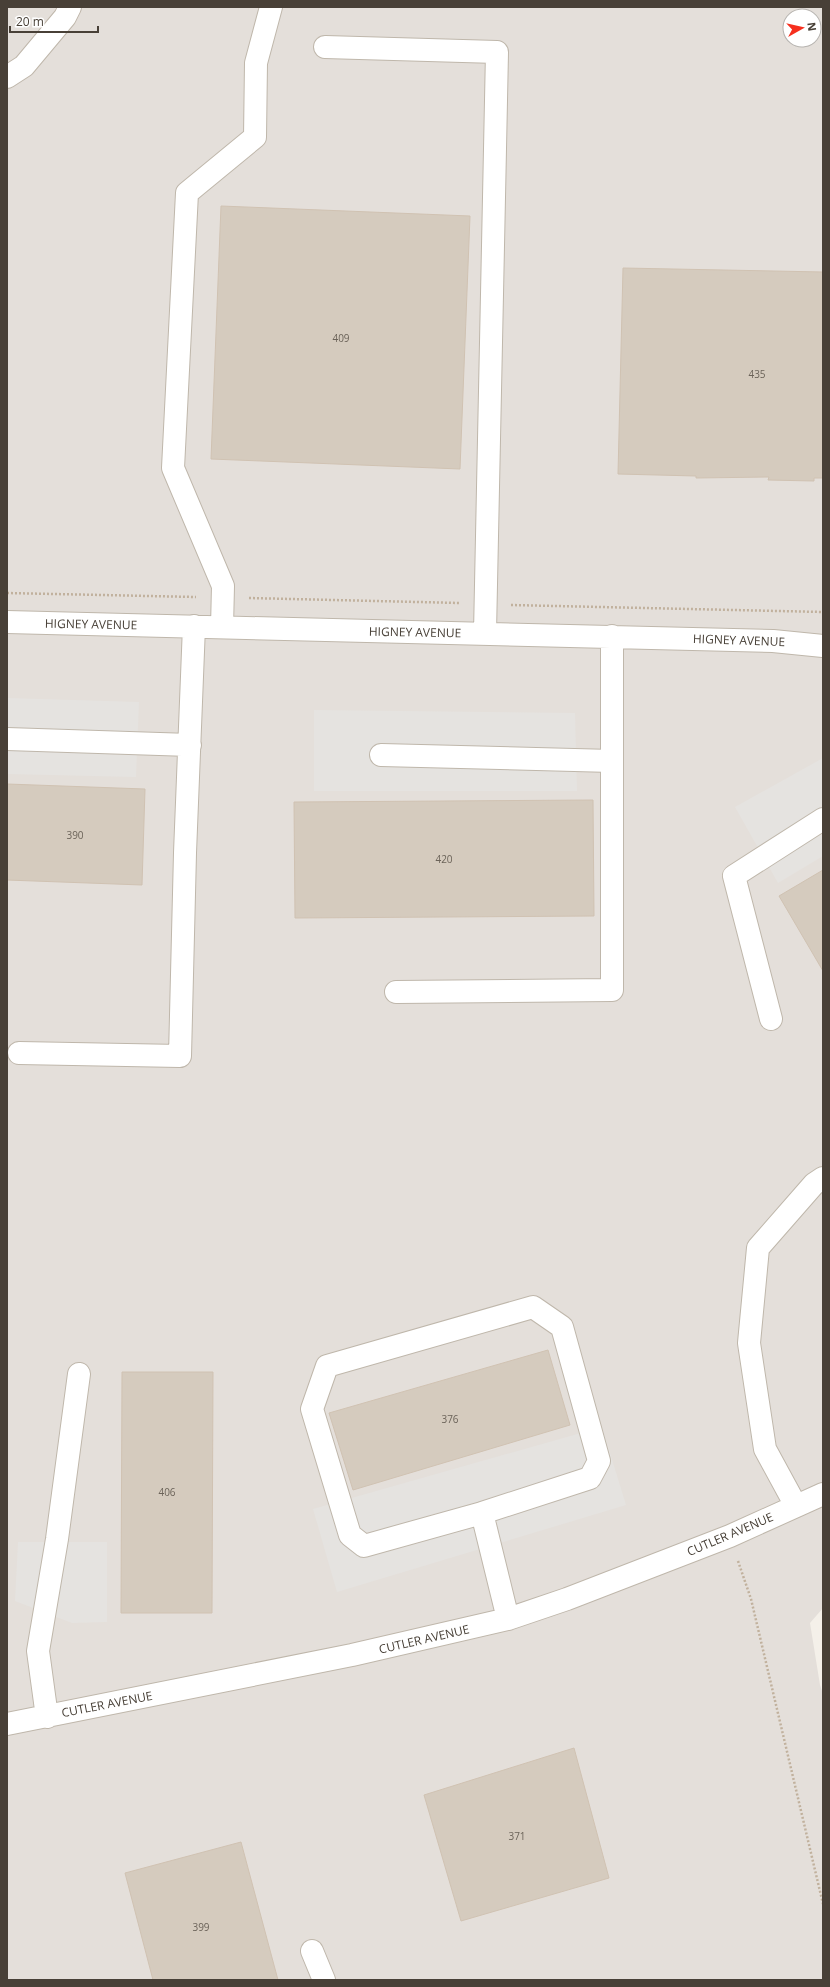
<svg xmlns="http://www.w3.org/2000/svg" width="830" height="1987" font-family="'Open Sans',sans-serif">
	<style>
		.industrial { fill: #e4dfda; fill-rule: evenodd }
		.parking { fill: #e5e3e0 }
		.building { fill: #d5cbbe; stroke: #d0c2b2 }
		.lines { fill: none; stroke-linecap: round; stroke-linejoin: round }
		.minor-casing { stroke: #bfb7ab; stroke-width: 24 }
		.path { stroke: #c1b19d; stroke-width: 2.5; stroke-dasharray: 2 2; stroke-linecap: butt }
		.minor { stroke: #fff; stroke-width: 22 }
		.labels { text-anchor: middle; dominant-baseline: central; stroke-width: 3; stroke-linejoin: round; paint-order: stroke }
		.number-label { font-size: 10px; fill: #6b6359 }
		.street-label { font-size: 12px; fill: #484037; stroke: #fff }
	</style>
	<rect width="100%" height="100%" fill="#f4f0e9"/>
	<path class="industrial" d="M7,7H823V1608L810,1623L820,1685L823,1694V1980H7ZM790,16H814V40H790Z"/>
	<path class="parking" d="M7,698L139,702L136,777L7,774Z
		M314,710L575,713L577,791H314Z
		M823,758V856L778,883L735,807Z
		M602,1427L626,1505L337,1592L313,1509Z
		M18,1542H107V1622L72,1623L15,1601Z"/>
	<path class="building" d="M221,206L470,216L460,469L211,459Z
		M623,268L823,272V478H814V481L768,480L769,477L696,478V476L618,474Z
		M7,784L145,789L142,885L7,880Z
		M593,800L594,916L295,918L294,802Z
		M823,870V971L779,896Z
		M548,1350L570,1425L353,1490L329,1413Z
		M122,1372H213L212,1613H121Z
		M574,1748L609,1878L461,1921L424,1795Z
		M241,1842L278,1980H153L125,1873Z"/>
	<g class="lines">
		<defs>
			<path id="minor" d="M325,47L497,52L485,633
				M7,77L24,66L65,17L70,7
				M7,622L773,641L823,646
				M222,627L223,586L173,468L187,193L255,137L256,63L271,7
				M7,739L190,745
				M381,755L612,761
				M396,992L612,990V636
				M771,1019L734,876L823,819
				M19,1053L180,1056L185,853L194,626
				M796,1506L765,1449L749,1343L758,1248L814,1184L823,1178
				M482,1513L364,1546L350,1535L312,1409L327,1366L533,1307L562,1327L599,1461L590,1478L482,1513L508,1619
				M47,1717L38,1651L57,1539L79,1374
				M7,1724L352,1655L508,1619L567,1599L730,1536L823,1494
				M312,1951L324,1980"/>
		</defs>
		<use href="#minor" class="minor-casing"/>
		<path class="path" d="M7,593L196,597
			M249,598L460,603
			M511,605L823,612
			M738,1561L751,1599L823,1904"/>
		<use href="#minor" class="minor"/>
	</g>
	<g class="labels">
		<g class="number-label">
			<text x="341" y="338">409</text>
			<text x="757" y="374">435</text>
			<text x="75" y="835">390</text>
			<text x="444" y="859">420</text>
			<text x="450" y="1419">376</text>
			<text x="167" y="1492">406</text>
			<text x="517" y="1836">371</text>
			<text x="201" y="1927">399</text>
		</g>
		<g class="street-label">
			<text transform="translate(91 624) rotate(1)">HIGNEY AVENUE</text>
			<text transform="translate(415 632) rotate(1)">HIGNEY AVENUE</text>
			<text transform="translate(739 640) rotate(2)">HIGNEY AVENUE</text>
			<text transform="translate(730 1534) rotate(-23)">CUTLER AVENUE</text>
			<text transform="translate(424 1639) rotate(-13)">CUTLER AVENUE</text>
			<text transform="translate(107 1704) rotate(-11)">CUTLER AVENUE</text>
		</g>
	</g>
	<rect width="830" height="1987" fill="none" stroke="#484037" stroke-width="16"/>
	<g transform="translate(802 28) rotate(82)"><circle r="19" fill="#ffffff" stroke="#b6b3af"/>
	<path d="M0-3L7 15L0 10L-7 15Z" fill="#f62f1e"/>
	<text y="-6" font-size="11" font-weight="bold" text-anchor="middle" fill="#484037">N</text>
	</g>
	<path d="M10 26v6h88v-6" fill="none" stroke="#484037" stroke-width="2"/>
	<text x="16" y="26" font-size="12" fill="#484037" stroke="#ffffff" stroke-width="3" paint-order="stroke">20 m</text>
</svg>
